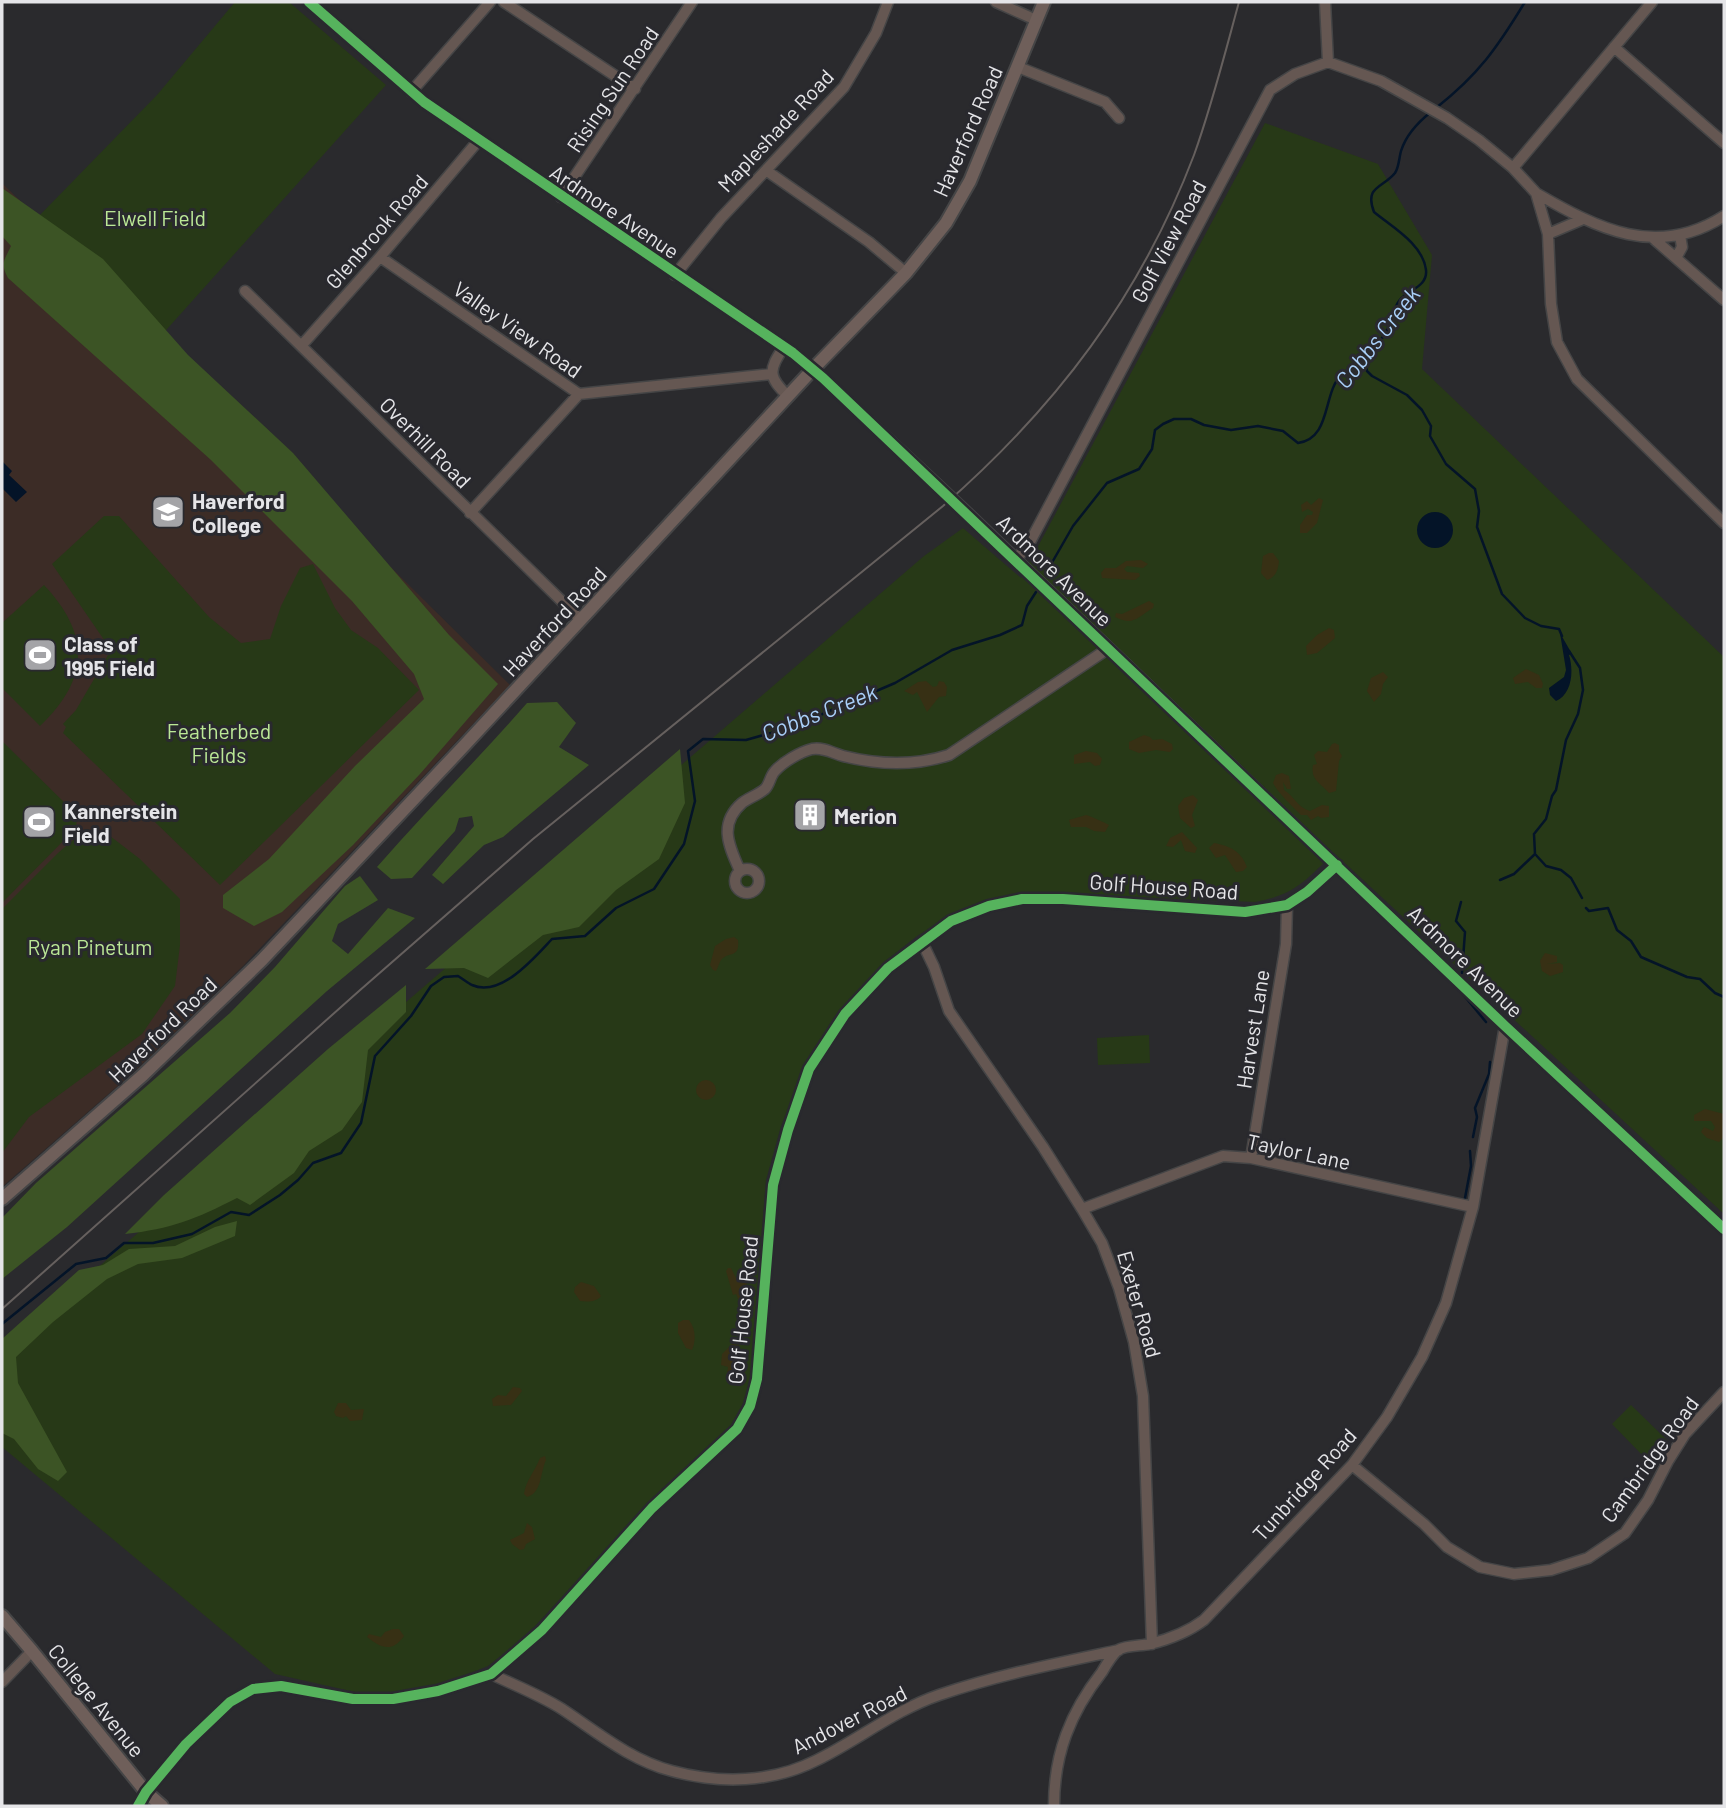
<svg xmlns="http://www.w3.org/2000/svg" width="1726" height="1808" font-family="Barlow,sans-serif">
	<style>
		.education { fill: #3c2c26 }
		.green { fill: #273917 }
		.forest { fill: #3c5425 }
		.sand { fill: #373014 }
		.water { fill: #041428 }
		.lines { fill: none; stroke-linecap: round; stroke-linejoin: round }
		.stream { stroke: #041428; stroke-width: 2.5 }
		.minor-casing { stroke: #454546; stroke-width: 13 }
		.major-casing { stroke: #454546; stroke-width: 16 }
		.minor { stroke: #655752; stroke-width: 10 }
		.major { stroke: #6f5f5a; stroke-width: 12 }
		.tram { stroke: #66605e; stroke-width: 2 }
		.minor-bridge-casing { stroke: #454546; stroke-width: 13; stroke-linecap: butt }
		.minor-bridge { stroke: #655752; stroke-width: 10 }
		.cycleway-casing { stroke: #29292e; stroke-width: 15 }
		.cycleway { stroke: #56b35d; stroke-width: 10 }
		.labels { text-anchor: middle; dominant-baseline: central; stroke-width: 6; stroke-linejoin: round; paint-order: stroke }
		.street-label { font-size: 21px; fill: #e5e5e8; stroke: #29292e }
		.park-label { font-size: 21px; fill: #bbe896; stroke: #29292e }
		.poi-label { font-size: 21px; font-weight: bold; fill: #e5e5e8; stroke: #29292e; text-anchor: start }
		.water-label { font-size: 23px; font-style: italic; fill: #a9cff8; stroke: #29292e }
	</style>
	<rect width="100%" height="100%" fill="#2a2a2d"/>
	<path class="education" d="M2,183L510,685L244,965L137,1069L2,1187Z"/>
	<path class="green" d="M235,2H289L386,85L159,338L37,218L157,95Z
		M1265,123L1378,164L1432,255L1422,369L1724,657V1214L1334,853C1306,880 1295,895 1255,902L1062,894L1022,895L949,917L917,936L883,963L842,1013L807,1065L781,1126L766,1180L751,1377L743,1403L734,1422L591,1566L523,1639L488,1666L436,1687L394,1692H355L275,1674L2,1447V1350L924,556L963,528L1021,578Z
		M104,516H119L209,617L241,643L270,639L281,606L300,568L313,564L335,608L351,630L378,648L419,690L220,885L63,733L66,727L63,724L76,710L111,650L52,564Z
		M44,585C91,635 89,679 40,726L2,688V623Z
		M2,741L77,815L76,828L2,903Z
		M86,829L110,836L140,859L180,899V945L175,986L142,1034L29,1117L2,1153V909L58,853Z
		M1149,1035L1150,1063L1098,1065L1097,1038Z
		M1631,1405L1668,1441L1648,1461L1612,1424Z"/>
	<path class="forest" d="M2,188L103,259L188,355L293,453L449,635L498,684L420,774L353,845L282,912L254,926L223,908V895L269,859L355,766L424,699L414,674L352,601L211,460L8,278C0,263 4,261 11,246L2,236Z
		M557,702L576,723L559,747L589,765L503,837L484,845L443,884L432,875L474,826L472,816L459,818L455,831L412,878L391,879L377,867C426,811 478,759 527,703Z
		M680,749L685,803L659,859L616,890L579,927L543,935L488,978L464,968L425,969Z
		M360,876L378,900L338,924L332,941L348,954L388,908L415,918L327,991L67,1227L2,1279V1218L36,1183L230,1013L275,967L345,886Z
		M406,985V1012L368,1050L362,1102L342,1130L309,1151L294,1173L250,1205L237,1198C196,1219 171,1229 125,1234L164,1195L328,1049Z
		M237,1221L235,1236L182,1258L138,1264L107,1279L53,1322L16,1357L18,1383L67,1472L58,1481L38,1469L14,1439L2,1433V1339L79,1270L103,1265L129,1249L175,1246L215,1227Z"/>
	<path class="sand" d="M1319,498L1323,500L1317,523L1307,533H1300V525L1307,515H1312L1313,512L1308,509L1302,512L1301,505L1307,501L1311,505Z
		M1269,553H1273L1279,561C1278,570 1276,577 1267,580L1261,573L1263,556Z
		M1141,560L1148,564L1143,568L1127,566L1124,569L1127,572L1139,573L1140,576L1135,580L1102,578L1101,573L1105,568H1116L1126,561Z
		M1149,601L1154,604L1153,608C1136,618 1134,626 1115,617L1116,613L1122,614Z
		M1329,628L1334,630L1335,638L1317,653L1307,655L1306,646L1317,635Z
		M1526,669L1539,675L1543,684L1542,688H1536L1528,682L1515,684L1513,678Z
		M1383,672L1388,677L1383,684L1381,694L1374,702L1367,691L1371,678Z
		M926,681L933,687L937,686L939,681L944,682L947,687L946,696L939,697L927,712L917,692L913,695L904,691L918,682Z
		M1144,735L1150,737L1153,740L1162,739L1172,744L1173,749L1170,752L1156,750L1139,753L1129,749V742Z
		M1335,743L1339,745V751L1342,756L1339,761L1336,791L1329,793C1321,783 1310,780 1313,765L1317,764L1314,755L1318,751L1327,752L1332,744Z
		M1086,751L1097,753L1102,759L1100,765L1095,766L1090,762L1074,764V755Z
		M1282,773L1289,776L1291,789H1287L1283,782L1284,790C1294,796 1297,807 1310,811L1322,805L1329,806V817L1321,818L1318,816L1311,820L1307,815H1301C1292,806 1279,794 1273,783L1276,775Z
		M1193,795L1198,800L1192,815L1195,826L1191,828L1180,818L1178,806L1184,798Z
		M1086,815C1088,815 1108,824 1109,825L1105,832L1094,831L1086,827H1071L1069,820Z
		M1182,832L1197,848L1195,853L1185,851L1181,840L1173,847L1166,846L1170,838Z
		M1214,843C1230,846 1241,851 1247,867L1243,871L1236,872L1225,855L1216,858L1209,848Z
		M734,937L738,940C740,959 729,951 721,960C719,963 718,968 716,971L713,970L710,965L715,946L726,939Z
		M1545,953L1557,956V962L1547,964L1560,963L1563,965V972L1550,976L1542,971L1540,961Z
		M696 1090a10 10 0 1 1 20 0a10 10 0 1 1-20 0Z
		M1705,1109L1724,1114V1137L1719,1142L1707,1138L1701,1132L1704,1127L1713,1131L1715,1127L1711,1121H1694V1115Z
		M728,1268H731L737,1280L746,1279C748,1287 746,1298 739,1301L736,1294L733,1295L726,1271Z
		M581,1282L594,1286L601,1296C597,1302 587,1302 580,1301L574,1292L575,1287Z
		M683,1320H689C696,1329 696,1341 692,1350L686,1348L678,1333V1323Z
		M732,1344L739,1345L734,1364L739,1373L736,1378L730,1377L727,1373L728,1367L721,1365L722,1354Z
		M513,1387L520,1388L522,1391L511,1405L493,1406L492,1399L498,1395L506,1396Z
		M338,1403H346L351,1410L364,1409L362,1420L350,1421L346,1416L343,1418L336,1416L334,1412Z
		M545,1456L546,1460C540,1473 542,1493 527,1497L524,1494C526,1480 535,1471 540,1458Z
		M527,1523L532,1527L535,1539L526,1544L524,1549L520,1550L512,1544L510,1540L524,1533Z
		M393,1629H399L404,1636C392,1653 381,1648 367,1637L369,1634L381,1637L385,1632Z"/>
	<path class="water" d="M3,462L12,471L9,475L27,492L16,502L2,488Z
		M1417 530a18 18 0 1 1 36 0a18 18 0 1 1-36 0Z
		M1560,633L1572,654L1569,655C1574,671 1572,694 1556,701L1550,695L1549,688L1564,677L1566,670Z"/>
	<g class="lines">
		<path class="stream" d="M1436,108C1479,74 1497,48 1525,2
			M1365,360L1367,371L1372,376L1407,395L1422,410L1431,426L1430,436L1446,464L1475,489L1479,511L1477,527L1502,594L1525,618L1541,626L1559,629L1562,636
			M1046,573L1073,526L1107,483L1139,469L1152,449L1155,430L1163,424L1174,419H1191L1204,425L1231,430L1258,426L1283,431L1298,443C1332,438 1322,393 1342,374C1348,369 1358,367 1365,361C1373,353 1381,340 1387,330C1392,321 1393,309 1399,301C1407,290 1428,287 1426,270C1423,244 1392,227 1374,212C1364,186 1383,188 1395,173C1399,167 1399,158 1401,151C1406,135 1417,123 1431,112
			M1535,854L1546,866L1561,870L1571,878L1582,898
			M1500,880L1514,874L1535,854L1534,834L1546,819L1552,796L1556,790L1566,740L1578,714L1583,690L1580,668L1569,651
			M1461,902L1456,921L1465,932L1462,973
			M1586,908L1589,911L1608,908L1617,930L1631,941L1641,957L1687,977L1700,979L1715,993L1724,997
			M1462,993L1486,1022
			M1473,1137L1477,1117L1475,1108L1489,1074L1490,1062
			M1465,1198L1471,1166L1470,1151
			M2,1324L76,1264L106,1258L124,1243H153L192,1234L231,1212L249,1215L280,1195L298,1180L313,1163L341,1153L361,1123L375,1056L411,1016L431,986L444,977L458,976C463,979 468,983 472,985C501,998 535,957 552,939L585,936L616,908L654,889L684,844L695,801L688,751L703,739L746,740L792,727L895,683L952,650L1000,635L1022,625L1027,606L1036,592"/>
		<defs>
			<path id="minor" d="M309,2L424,102L793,353L823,378L936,483
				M504,2L635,89
				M996,2L1036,20
				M1325,2L1328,62
				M1614,47L1724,143
				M1018,67L1105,102L1119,118
				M411,92L490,2
				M1513,168L1652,2
				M767,171L869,242L906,273
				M1536,193C1598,229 1657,259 1724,216
				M561,197L692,2
				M1548,234L1581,220
				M1654,239L1724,300
				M380,257L579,394L772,374
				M1676,258L1682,247L1680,235
				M675,275L721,218L844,87L876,33L888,2
				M245,291L581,620
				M302,345L380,257L478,141
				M784,347C768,370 768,377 788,396
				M470,513L579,394
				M969,514L1505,1026L1724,1229
				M1016,560L1031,540L1270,90L1295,74L1328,62L1381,81L1447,118L1479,140L1513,168L1536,193L1548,234L1551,304L1557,342L1577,379L1724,523
				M735 881a12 12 0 1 1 24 0a12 12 0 1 1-24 0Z
				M740,871C729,846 718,824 742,803C748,798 758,795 765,789C770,784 770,776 775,771C783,762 800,752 812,749C824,747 832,753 843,756C879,765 915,766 949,755L1109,648
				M922,942L934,967L949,1011L1043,1147L1082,1209L1102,1243L1119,1288L1134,1342L1143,1396L1152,1644
				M1251,1158L1286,944L1287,905
				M1082,1209L1223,1156L1251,1158L1473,1207
				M1352,1465L1424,1524L1447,1547L1480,1567L1514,1574L1551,1570L1588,1558L1625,1533L1648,1500L1668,1461L1685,1434L1724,1392
				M491,1674C514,1685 540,1695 562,1709C597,1732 630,1760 672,1771C720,1784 772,1783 817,1760C858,1740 895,1710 939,1695C997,1675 1058,1663 1119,1650
				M2,1682L32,1651
				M138,1806L146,1792L186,1744L230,1702L253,1689L281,1686L353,1699H393L438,1691L491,1674L542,1630L652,1508L737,1429L750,1406L757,1379L773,1185L788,1130L809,1069L845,1014L888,968L951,921L989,906L1022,899H1063L1245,912L1287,905L1307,892L1337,865
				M1054,1806C1054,1754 1070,1713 1102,1672C1106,1665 1112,1655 1118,1650C1126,1645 1141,1646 1150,1644C1170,1639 1188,1632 1204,1620L1352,1465L1387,1417L1422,1357L1446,1303L1473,1207L1505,1026"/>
			<path id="major" d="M2,1199L143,1075L262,960L461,749L813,369L906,273L946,223L970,181L1044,2
				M2,1616L32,1651L146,1792L162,1806"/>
		</defs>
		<use href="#minor" class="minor-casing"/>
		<use href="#major" class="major-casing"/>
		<use href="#minor" class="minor"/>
		<use href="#major" class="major"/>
		<path class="tram" d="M2,1309L359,991L533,839L943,506C1056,407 1140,297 1194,155C1212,105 1225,53 1239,2"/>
		<defs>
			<path id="minor-bridge" d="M936,483L969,514"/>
		</defs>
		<use href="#minor-bridge" class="minor-bridge-casing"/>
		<use href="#minor-bridge" class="minor-bridge"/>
		<defs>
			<path id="cycleway" d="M309,2L424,102L793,353L823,378L1505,1026L1724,1229
				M138,1806L146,1792L186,1744L230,1702L253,1689L281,1686L353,1699H393L438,1691L491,1674L542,1630L652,1508L737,1429L750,1406L757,1379L773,1185L788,1130L809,1069L845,1014L888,968L951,921L989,906L1022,899H1063L1245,912L1287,905L1307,892L1337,865"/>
		</defs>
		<use href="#cycleway" class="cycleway-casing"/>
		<use href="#cycleway" class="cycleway"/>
	</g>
	<defs>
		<symbol id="university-square" viewBox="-11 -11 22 22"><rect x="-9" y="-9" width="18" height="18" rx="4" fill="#a4a4a7" stroke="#29292e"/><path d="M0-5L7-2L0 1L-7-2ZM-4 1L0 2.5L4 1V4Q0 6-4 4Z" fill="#fff"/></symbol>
		<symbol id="stadium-square" viewBox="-11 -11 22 22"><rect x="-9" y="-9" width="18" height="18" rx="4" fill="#a4a4a7" stroke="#29292e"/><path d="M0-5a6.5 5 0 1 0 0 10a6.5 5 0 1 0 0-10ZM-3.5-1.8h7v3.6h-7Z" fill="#fff"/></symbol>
		<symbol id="building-square" viewBox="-11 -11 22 22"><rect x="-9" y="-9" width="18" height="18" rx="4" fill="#a4a4a7" stroke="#29292e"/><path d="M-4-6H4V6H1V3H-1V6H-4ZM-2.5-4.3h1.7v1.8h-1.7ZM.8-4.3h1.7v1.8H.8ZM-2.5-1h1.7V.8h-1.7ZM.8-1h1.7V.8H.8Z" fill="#fff"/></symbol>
	</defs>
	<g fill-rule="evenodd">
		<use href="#university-square" x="149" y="493" width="38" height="38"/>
		<use href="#stadium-square" x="21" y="636" width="38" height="38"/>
		<use href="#building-square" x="791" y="796" width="38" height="38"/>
		<use href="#stadium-square" x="20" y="803" width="38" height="38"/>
	</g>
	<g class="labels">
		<g class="street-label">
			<text transform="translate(612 89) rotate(-56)">Rising Sun Road</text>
			<text transform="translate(775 130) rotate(-47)">Mapleshade Road</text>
			<text transform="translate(967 131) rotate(-66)">Haverford Road</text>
			<text transform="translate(615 211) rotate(34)">Ardmore Avenue</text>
			<text transform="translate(376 231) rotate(-49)">Glenbrook Road</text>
			<text transform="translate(1168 241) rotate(-62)">Golf View Road</text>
			<text transform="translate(518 329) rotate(35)">Valley View Road</text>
			<text transform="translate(426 442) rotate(45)">Overhill Road</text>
			<text transform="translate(1055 570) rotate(44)">Ardmore Avenue</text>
			<text transform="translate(554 621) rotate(-47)">Haverford Road</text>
			<text transform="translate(1164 886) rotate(4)">Golf House Road</text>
			<text transform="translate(1466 961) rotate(44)">Ardmore Avenue</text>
			<text transform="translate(162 1029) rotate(-44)">Haverford Road</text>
			<text transform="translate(1252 1029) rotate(-81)">Harvest Lane</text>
			<text transform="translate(1299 1151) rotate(12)">Taylor Lane</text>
			<text transform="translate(1140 1304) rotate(74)">Exeter Road</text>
			<text transform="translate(742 1310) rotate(-84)">Golf House Road</text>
			<text transform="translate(1649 1459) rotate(-54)">Cambridge Road</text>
			<text transform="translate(1304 1484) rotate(-48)">Tunbridge Road</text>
			<text transform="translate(97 1700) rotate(51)">College Avenue</text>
			<text transform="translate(849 1719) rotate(-27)">Andover Road</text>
		</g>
		<g class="park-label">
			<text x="155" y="217">Elwell Field</text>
			<text x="219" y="730">Featherbed<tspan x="219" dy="24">Fields</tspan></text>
			<text x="90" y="946">Ryan Pinetum</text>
		</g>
		<g class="poi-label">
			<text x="192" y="500">Haverford<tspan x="192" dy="24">College</tspan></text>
			<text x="64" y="643">Class of<tspan x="64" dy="24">1995 Field</tspan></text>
			<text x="64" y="810">Kannerstein<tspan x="64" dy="24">Field</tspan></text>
			<text x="834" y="815">Merion</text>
		</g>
		<g class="water-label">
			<text transform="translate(1377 337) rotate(-52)">Cobbs Creek</text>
			<text transform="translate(819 712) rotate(-21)">Cobbs Creek</text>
		</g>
	</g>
	<rect width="1726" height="1808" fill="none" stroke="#e5e5e8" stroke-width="7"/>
</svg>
